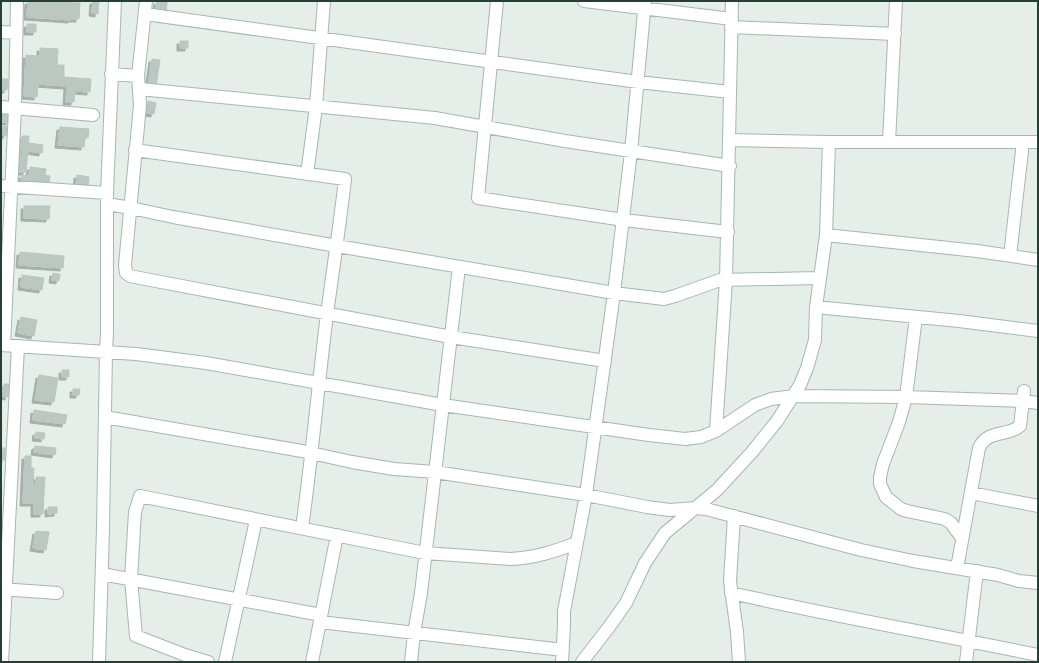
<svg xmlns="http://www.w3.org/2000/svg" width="1039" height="663" font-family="'Archivo Narrow',sans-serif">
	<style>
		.building { fill: #bbc8c2; stroke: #b8c7c0; filter: url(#shadow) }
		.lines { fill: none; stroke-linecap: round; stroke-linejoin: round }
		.minor-casing { stroke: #a8b6b0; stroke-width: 14 }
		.minor { stroke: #fff; stroke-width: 12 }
	</style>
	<defs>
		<filter id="shadow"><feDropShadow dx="-3" dy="3" stdDeviation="0" flood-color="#0004"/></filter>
	</defs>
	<rect width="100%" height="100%" fill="#e5eee9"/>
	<path class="building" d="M28,1L80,3L79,19H71V20L27,17Z
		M93,1H99L98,14L92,13Z
		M157,1L167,2L166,14L155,12Z
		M27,24H36V32H27Z
		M180,41H188V48H180Z
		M40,48L58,49L57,65H64V77L91,79L90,92L75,91L74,102H66L67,86L38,84L37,97L24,96L26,55L40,56Z
		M152,59L160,60L156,87L148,86Z
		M1,79H8L7,90H1Z
		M148,101L156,103L154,114L146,113Z
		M1,113L10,114L9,122H1Z
		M1,126L8,127L6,136L1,135Z
		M60,127L89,129L88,138L85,137L84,147L58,145Z
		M22,136H29L26,172H19Z
		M29,143L43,145L42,153L28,151Z
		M30,167L46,169L45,175L50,176L48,189L21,185L22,175L29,176Z
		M77,175L89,177L88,191L76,189Z
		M24,206H50L49,219L24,218Z
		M20,252L64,256L63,268L19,265Z
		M53,273L60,274L59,281L52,280Z
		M22,275L44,278L42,290L21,287Z
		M21,317L37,320L34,336L18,333Z
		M62,370H69V377H62Z
		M39,375L58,378L54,402L35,400Z
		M4,384H9L8,397L2,396Z
		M73,389H80L79,395H73Z
		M34,410L67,415L65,424L33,420Z
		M36,432L45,433L44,439L35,438Z
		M35,446L56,448L55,455L34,452Z
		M1,448H5V460H1Z
		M25,456H31V468H34L33,486H36V477H45L43,514H34V503H23Z
		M48,507H57V513L48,514Z
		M36,531L49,532L46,550L33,548Z"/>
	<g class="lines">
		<defs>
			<path id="minor" d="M146,1L138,76L140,105L125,265L126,273L130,276L140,278L451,337L605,361
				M497,1L478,198L624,220L728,232
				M584,1L732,19
				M145,14L638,82L730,92
				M731,27L895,34
				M1,32L16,33
				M111,74L138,76
				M140,89L435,118L565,141L730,166
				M1,107L93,115
				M730,140L829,142H1038
				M889,142L896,1
				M135,150L345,179C340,224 333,269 327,314C318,386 312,457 302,528
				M307,174L316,107L324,1
				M1,186L107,193
				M107,204L131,208L173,217L337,246L614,293L664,299L675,296L720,280L820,278
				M826,235L977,251L1038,260
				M1010,256L1023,142
				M816,307L959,321L1038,331
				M916,317L906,397L899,422L883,464L880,477V484L886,497L901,509L907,511L945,519L951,523L962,538
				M1,345L136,354L206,363L443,405L649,435L685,439L701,437L716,431L755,405L771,399L794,396L906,397L1023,401L1038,403
				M4,345L15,108L17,1
				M105,417L302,451L352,462L394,469L435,472L586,495L647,507L670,510L696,508L706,509L861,550L913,561L998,575L1019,581L1038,583
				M716,431L726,280L732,1
				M971,493L1038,506
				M734,516L730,581L737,632L739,662
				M957,568L979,448C988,429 1007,437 1020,426L1024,391
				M102,574L321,615
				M1,589L57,593
				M731,593C833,616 936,634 1038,655
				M320,622L563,650
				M2,662L18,346
				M99,662L103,528L106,352L107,332V193L115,1
				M208,662L185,655L136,636L131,579L135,512L140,496L425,553L511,559C535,558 555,551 577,543
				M225,662L256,520
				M312,662L337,535
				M411,662L414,633L421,593L459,267
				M562,662L564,625V611L586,495L614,293L631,152L645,1
				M582,662L609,627L626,603L645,563L665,533L717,490L752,452L777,421L800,385L807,368L815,340L816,307L826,235L829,142
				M966,662L977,571"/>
		</defs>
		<use href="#minor" class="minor-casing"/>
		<use href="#minor" class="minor"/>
	</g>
	<rect width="1039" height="663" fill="none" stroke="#253f36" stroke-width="4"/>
</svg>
